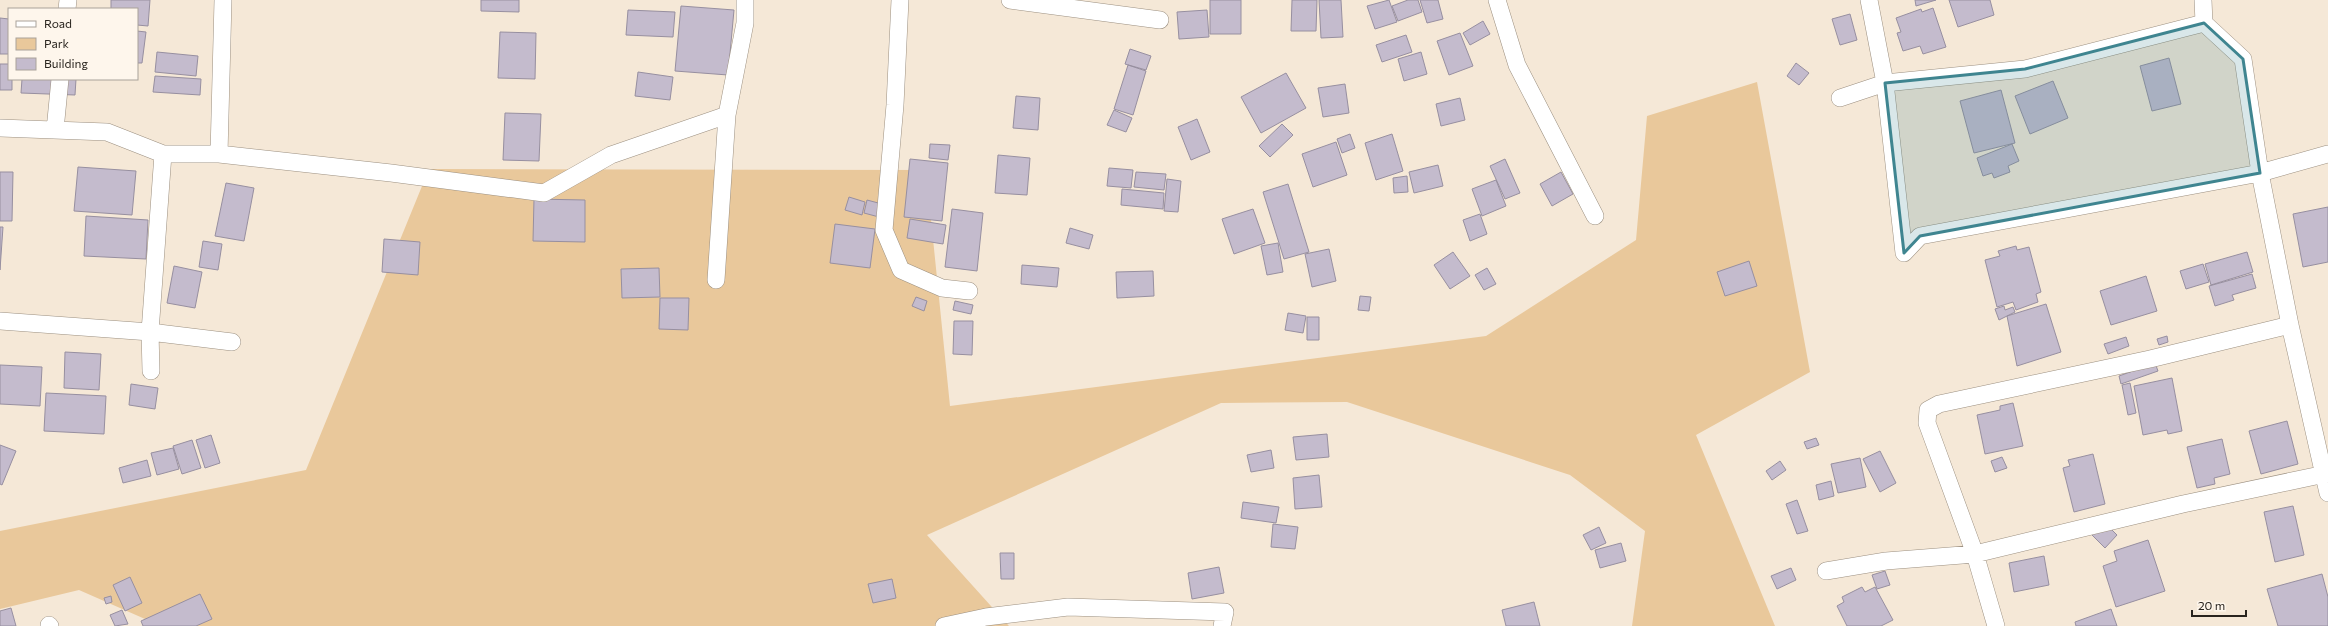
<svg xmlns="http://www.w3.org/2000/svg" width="2328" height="626" font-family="Commissioner,sans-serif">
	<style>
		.green { fill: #e9c89b }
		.building { fill: #c4bbcd; stroke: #978fa0 }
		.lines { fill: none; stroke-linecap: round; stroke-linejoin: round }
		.street-casing { stroke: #9c9081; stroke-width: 18 }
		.street { stroke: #fff; stroke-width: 17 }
		.marked { fill: #3f8590; fill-opacity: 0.2; stroke: #3f8590; stroke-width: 3; stroke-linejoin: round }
	</style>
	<rect width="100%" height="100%" fill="#f5e8d7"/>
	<path class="green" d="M1757,82L1810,372L1696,435L1775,626H1632L1645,531L1570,475L1347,402L1221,403L927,535L1009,626H161L79,590L0,609V531L306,470L429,169L926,170L950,406L1486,336L1636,240L1647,116Z"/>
	<path class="building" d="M111,0H150L148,26L137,25V9H111Z
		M481,0H519V12L481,11Z
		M1210,0H1241V34H1210Z
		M1292,0H1317L1316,31H1291Z
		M1319,0H1341L1343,37L1321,38Z
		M1389,0L1397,22L1375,29L1367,6Z
		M1408,0H1418L1422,12L1398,21L1392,6Z
		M1420,0H1438L1443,19L1427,23Z
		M1915,0H1936L1916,6Z
		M1949,0H1990L1994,15L1958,27Z
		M681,6L734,10L728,75L675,71Z
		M1933,8L1946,47L1923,54L1920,46L1903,51L1897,33L1901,32L1896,18L1921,9L1922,12Z
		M628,10L675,12L673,37L626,35Z
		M1207,10L1209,37L1179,39L1177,12Z
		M1850,14L1857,40L1840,45L1832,19Z
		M0,18L9,19V54H0Z
		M1483,21L1490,34L1470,45L1463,33Z
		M137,31L146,32L142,63H137Z
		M500,32L536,33L535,79L498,78Z
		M1460,33L1473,66L1449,75L1437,41Z
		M1406,35L1412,52L1382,62L1376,45Z
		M1130,49L1151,56L1146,70L1125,64Z
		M157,52L198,56L196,76L155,72Z
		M1421,52L1427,74L1404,81L1398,59Z
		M2169,58L2181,104L2152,111L2140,66Z
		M1796,63L1809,73L1799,85L1787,76Z
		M0,64H9V79H12V90H0Z
		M1128,65L1146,71L1133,115L1114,109Z
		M638,72L673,77L670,100L635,96Z
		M1286,73L1306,108L1261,133L1241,97Z
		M155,76L201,79L200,95L153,92Z
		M22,79H76L75,95L21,93Z
		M2053,81L2068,118L2030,134L2015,96Z
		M1345,84L1349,113L1323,117L1318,88Z
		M2001,90L2015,143L1974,153L1960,101Z
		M1016,96L1040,98L1038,130L1013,128Z
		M1460,98L1465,120L1441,126L1436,104Z
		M1114,110L1132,118L1126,132L1107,125Z
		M505,113L541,114L539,161L503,160Z
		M1197,119L1210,152L1191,160L1178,127Z
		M1282,124L1293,135L1270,157L1259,146Z
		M1350,134L1355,148L1342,153L1337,139Z
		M1392,134L1403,171L1376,180L1365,143Z
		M1336,142L1347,175L1313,187L1302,154Z
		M930,144L950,145L948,160L929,158Z
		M2012,144L2019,161L2008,166L2010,172L1994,178L1992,173L1983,176L1977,158Z
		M998,155L1030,158L1027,195L995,193Z
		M910,159L948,163L942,221L904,217Z
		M1505,159L1520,193L1505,199L1490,166Z
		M1438,165L1443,186L1414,193L1409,172Z
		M78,167L136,171L132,215L74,211Z
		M1109,168L1133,170L1131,188L1107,186Z
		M0,172H13L12,221H0Z
		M1136,172L1166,174L1164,190L1134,187Z
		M1561,172L1573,194L1552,206L1540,184Z
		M1407,176L1408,192L1394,193L1393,178Z
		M1167,179L1181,181L1178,212L1164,211Z
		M1496,180L1506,206L1482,216L1472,189Z
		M226,183L254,188L244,241L215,236Z
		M1288,184L1309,252L1284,259L1263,192Z
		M1122,189L1164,193L1163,209L1121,205Z
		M849,197L865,202L862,215L845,210Z
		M534,199L585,200V242L533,241Z
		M867,200L882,204L879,217L864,213Z
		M2328,207V262L2303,267L2293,214Z
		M952,209L983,213L977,271L945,267Z
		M1253,209L1265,243L1234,254L1222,219Z
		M1480,214L1487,234L1470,241L1463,220Z
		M86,216L148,220L146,259L84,256Z
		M910,219L946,225L943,244L907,238Z
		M835,224L875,229L870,268L830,263Z
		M0,227H3L0,270Z
		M1070,228L1093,235L1089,249L1066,243Z
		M384,239L420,242L418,275L382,272Z
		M203,241L222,244L218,270L199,267Z
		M1278,243L1283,272L1267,275L1261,246Z
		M2016,246L2017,250L2029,247L2041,292L2036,294L2038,302L2016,310L2013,302L1997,307L1985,260L2000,256L1998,251Z
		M1329,249L1336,281L1312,287L1305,254Z
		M1453,252L1470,276L1450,289L1434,265Z
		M2247,252L2253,272L2211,285L2205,264Z
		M1749,261L1757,286L1725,296L1717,272Z
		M2203,264L2209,282L2186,289L2180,271Z
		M1022,265L1059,268L1057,287L1021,284Z
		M174,266L202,272L195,308L167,303Z
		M659,268L660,297L622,298L621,269Z
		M1487,268L1496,284L1484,290L1475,275Z
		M1153,271L1154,296L1117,298L1116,272Z
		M2252,274L2256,288L2232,295L2234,300L2215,306L2209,286Z
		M2146,276L2157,311L2111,325L2100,291Z
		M1360,296L1371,297L1369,311L1358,310Z
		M916,297L927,301L924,311L912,306Z
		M660,298H689L688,330L659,329Z
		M955,301L973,305L971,314L953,310Z
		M2046,304L2061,352L2017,366L2007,316Z
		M2004,306L2005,310L2013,307L2015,312L1999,320L1995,309Z
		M1288,313L1306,316L1303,333L1285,330Z
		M1307,317H1319V340H1307Z
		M954,321H973L972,355L953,354Z
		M2167,336L2168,342L2159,345L2157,339Z
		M2126,337L2129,346L2108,354L2104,344Z
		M65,352L101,354L99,390L64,388Z
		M2155,363L2158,371L2121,384L2119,376Z
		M0,365L42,367L40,406L0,404Z
		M2172,378L2182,431L2168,434L2167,430L2143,435L2134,386Z
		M2130,383L2136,413L2128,415L2122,385Z
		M131,384L158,388L155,409L129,405Z
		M46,393L106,396L104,434L44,431Z
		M2013,403L2023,446L1985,454L1977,415L2000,410V406Z
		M2287,421L2298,464L2261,474L2249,431Z
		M1327,434L1329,457L1296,460L1293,437Z
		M211,435L220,463L205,468L196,440Z
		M1816,438L1819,445L1807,449L1804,442Z
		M2222,439L2230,474L2214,478L2215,484L2197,488L2187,447Z
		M192,440L201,468L182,474L173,446Z
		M0,445L16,451L2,485L0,484Z
		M173,448L179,469L157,475L151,453Z
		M1271,450L1274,468L1251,472L1247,455Z
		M1880,451L1896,483L1880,492L1863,459Z
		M2093,454L2105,504L2074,512L2063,468L2070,466L2068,460Z
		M2002,457L2007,468L1995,472L1991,461Z
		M1860,458L1866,487L1838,493L1831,464Z
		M147,460L151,476L123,483L119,468Z
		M1780,461L1786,470L1772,480L1766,471Z
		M1319,475L1322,507L1295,509L1293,478Z
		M1831,481L1834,496L1819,500L1816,485Z
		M1797,500L1808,531L1797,534L1786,504Z
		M1243,502L1279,507L1276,523L1241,518Z
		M2293,506L2304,555L2275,562L2264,512Z
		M1273,524L1298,527L1295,549L1271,547Z
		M2106,524L2117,535L2105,548L2090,533Z
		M1599,527L1606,543L1591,550L1583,535Z
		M2148,540L2165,591L2116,607L2103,566L2117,561L2114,551Z
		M1621,543L1626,561L1600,568L1595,550Z
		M1000,553H1014V579H1001Z
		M2044,556L2049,585L2014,592L2009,563Z
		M1219,567L1224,593L1192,599L1188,573Z
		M1791,568L1796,580L1777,589L1771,576Z
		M1885,571L1890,585L1877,589L1872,575Z
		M2322,574L2328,597V626H2278L2267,589Z
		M130,577L142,603L125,611L113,585Z
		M892,579L896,598L873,603L868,584Z
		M1862,587L1865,592L1875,587L1893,620L1881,626H1847L1837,606L1844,602L1842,597Z
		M200,594L212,619L196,626H143L141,621Z
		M111,596L112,602L106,604L104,598Z
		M1534,602L1540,626H1506L1502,610Z
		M11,608L16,626H0V611Z
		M2111,609L2117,626H2076L2075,622Z
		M122,610L128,624L115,626L110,615Z"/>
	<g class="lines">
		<defs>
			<path id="street" d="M900,0L895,105L884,230L901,270L942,288L969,291
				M1010,0L1160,20
				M1497,0L1517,65L1595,216
				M1869,0L1885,83L1904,253L1920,236L2260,173L2328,154
				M2203,0L2204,23L2243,59L2260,173L2290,325L2328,493
				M67,9L68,0
				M1840,98L1885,83L2025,69L2204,23
				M0,128L107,132L163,154H219L391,173L544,193L611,155L727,115
				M55,130L60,79
				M219,154L223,0
				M716,280L727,115L745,23V0
				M0,321L150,332L232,342
				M151,371L150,332L163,154
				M1826,571L1886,561L1975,554L2183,504L2325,474
				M49,625L50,626
				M944,626L986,617L1068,607L1225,612L1222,626
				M1996,626L1975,554L1927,423L1928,410L1939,404L2150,359L2290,325"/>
		</defs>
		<use href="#street" class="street-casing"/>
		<use href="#street" class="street"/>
	</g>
	<path class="marked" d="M2204,23L2243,59L2260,173L1920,236L1904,253L1885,83L2025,69Z"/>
	<rect x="8" y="8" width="130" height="72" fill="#fef6ec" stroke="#a9a29a"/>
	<rect x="16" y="21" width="20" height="6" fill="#ffffff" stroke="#a9a29a"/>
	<text x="44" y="28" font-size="12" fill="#29241e">Road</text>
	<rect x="16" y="38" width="20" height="12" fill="#e9c89b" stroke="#a9a29a"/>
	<text x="44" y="48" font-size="12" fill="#29241e">Park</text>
	<rect x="16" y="58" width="20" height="12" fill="#c4bbcd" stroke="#a9a29a"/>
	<text x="44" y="68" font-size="12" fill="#29241e">Building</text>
	<path d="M2192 610v6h54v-6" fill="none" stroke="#29241e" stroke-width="2"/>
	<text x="2198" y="610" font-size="12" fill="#29241e" stroke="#fef6ec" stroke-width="3" paint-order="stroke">20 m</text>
</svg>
